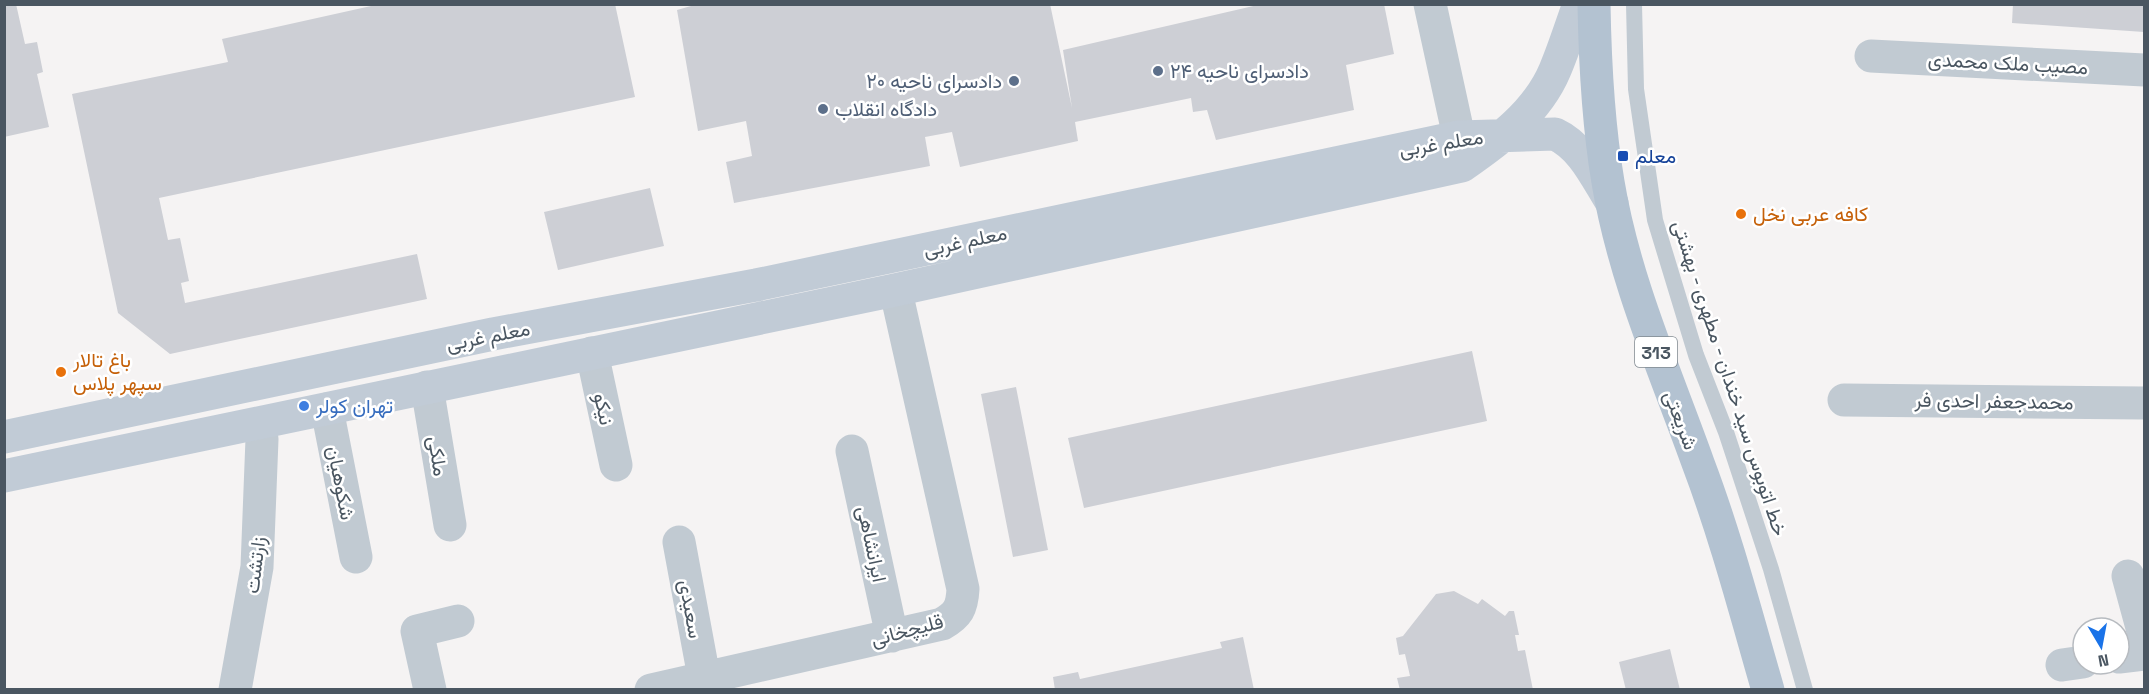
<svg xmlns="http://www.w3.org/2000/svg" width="2149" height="694" font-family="'Space Grotesk',Vazirmatn,sans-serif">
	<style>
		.building { fill: #cdcfd5 }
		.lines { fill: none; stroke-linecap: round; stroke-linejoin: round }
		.lane { stroke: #c1cad2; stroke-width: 16 }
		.street { stroke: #c1cad2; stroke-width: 33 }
		.secondary { stroke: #c1cbd6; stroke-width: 33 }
		.primary { stroke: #b3c2d1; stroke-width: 33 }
		.service-dot { fill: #5c6f8a; stroke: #fff; stroke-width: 2 }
		.transit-dot { fill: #1a4fb4; stroke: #fff; stroke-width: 2 }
		.food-dot { fill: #e8710a; stroke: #fff; stroke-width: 2 }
		.shop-dot { fill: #3f7fe0; stroke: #fff; stroke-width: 2 }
		.labels { text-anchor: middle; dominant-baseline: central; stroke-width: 5; stroke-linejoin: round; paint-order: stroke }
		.shield { fill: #fff; stroke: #808990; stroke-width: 1.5 }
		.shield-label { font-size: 18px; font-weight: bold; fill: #4a5661 }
		.street-label { font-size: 20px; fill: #4a5661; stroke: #fff }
		.service-label { font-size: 20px; fill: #4e5e75; stroke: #fff; text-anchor: start }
		.transit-label { font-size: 20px; fill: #164399; stroke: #fff; text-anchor: start }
		.food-label { font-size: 20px; fill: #c56008; stroke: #fff; text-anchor: start }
		.shop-label { font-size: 20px; fill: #366cbe; stroke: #fff; text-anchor: start }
	</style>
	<rect width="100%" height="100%" fill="#f5f3f3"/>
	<path class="building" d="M4,4H16L25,44L37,42L43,72L37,74L49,127L4,137Z
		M380,4H615L635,97L159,198L168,240L180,238L189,281L181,283L185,303L417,254L427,299L170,354L118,313L72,94L228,62L222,39Z
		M698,4H1050L1072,108L1063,50L1262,4H1384L1394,54L1346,65L1354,110L1216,140L1207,110L1193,112L1191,98L1075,122L1078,141L960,167L952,132L925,137L930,166L734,203L726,162L752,156L746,121L698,131L677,10Z
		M2013,4H2144V32L2012,23Z
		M650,188L664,246L558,270L544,212Z
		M1472,351L1487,421L1084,508L1068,438Z
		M1016,387L1048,550L1013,557L981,394Z
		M1454,591L1478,604L1482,599L1505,616L1509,611H1514L1519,635H1515L1518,651L1525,650L1533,690H1400L1397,678L1410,676L1405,654L1399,655L1396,638L1403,636L1436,594Z
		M1243,637L1254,690H1055L1053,677L1078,672L1080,679L1222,648L1220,642Z
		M1670,649L1680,690H1626L1619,662Z"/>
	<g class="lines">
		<path class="lane" d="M1634,4L1636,89L1655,220L1696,355L1726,432L1771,569L1805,690"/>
		<path class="street" d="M1430,4L1459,137
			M1871,56L2144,70
			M592,353L616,465
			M427,387L450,525
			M1844,400L2144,403
			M327,409L356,557
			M852,451L892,636
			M679,542L704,677
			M2128,576L2144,635
			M2119,657L2144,654
			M2062,665L2083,662
			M235,690L257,567L262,439
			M430,690L417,631L458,621
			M651,690L942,624C958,615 962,608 963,589L899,305"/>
		<path class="secondary" d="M4,437L493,334L756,285L1459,137L1555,134C1583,147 1596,178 1612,203
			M4,476L895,290L1462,166C1498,141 1537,113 1555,70C1564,49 1571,26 1579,4"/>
		<path class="primary" d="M1594,4C1595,63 1598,123 1608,182C1624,279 1665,371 1698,463C1726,537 1746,614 1768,690"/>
	</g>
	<g class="service-dot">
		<circle cx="1158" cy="71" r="6"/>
		<circle cx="1014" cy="81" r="6"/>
		<circle cx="823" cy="109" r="6"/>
	</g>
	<rect class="transit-dot" x="1617" y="150" width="12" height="12" rx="3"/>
	<g class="food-dot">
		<circle cx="1741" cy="214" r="6"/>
		<circle cx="61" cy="372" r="6"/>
	</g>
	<circle class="shop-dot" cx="304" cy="406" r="6"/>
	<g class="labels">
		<rect class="shield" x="1635" y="337" width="42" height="30" rx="4.5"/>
		<g class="shield-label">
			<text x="1656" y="352">313</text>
		</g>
		<g class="street-label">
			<text transform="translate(2008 63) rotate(3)">مصیب ملک محمدی</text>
			<text transform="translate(1441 143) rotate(-9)">معلم غربی</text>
			<text transform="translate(965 241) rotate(-12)">معلم غربی</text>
			<text transform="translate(488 336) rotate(-11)">معلم غربی</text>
			<text transform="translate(1730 378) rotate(72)">خط اتوبوس سید خندان - مطهری - بهشتی</text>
			<text transform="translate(1994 401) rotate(1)">محمدجعفر احدی فر</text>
			<text transform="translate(604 409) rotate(78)">نیکو</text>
			<text transform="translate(1681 420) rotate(69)">شریعتی</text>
			<text transform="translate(438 456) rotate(81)">ملکی</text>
			<text transform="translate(341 483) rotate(79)">شکوهیان</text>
			<text transform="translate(872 544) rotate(78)">ایرانشاهی</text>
			<text transform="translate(255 565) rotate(-83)">زارتشت</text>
			<text transform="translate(691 609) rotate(80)">سعیدی</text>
			<text transform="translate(907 630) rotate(-15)">قلیچخانی</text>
		</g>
		<g class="service-label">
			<text x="1170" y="71">دادسرای ناحیه ۲۴</text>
			<text x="1002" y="81" text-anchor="end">دادسرای ناحیه ۲۰</text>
			<text x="835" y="109">دادگاه انقلاب</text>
		</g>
		<g class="transit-label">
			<text x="1635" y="156">معلم</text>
		</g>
		<g class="food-label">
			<text x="1753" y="214">کافه عربی نخل</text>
			<text x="73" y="360">باغ تالار<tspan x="73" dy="23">سپهر پلاس</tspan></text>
		</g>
		<g class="shop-label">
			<text x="316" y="406">تهران کولر</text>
		</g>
	</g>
	<rect width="2149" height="694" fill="none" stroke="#4a5661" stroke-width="12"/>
	<g transform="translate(2101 646) rotate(170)"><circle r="28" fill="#ffffff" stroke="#b7bbc0" stroke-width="1.5"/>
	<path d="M0-4.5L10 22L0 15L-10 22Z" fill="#1a73e8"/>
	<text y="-9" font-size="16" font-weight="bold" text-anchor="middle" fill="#4a5661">N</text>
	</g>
</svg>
